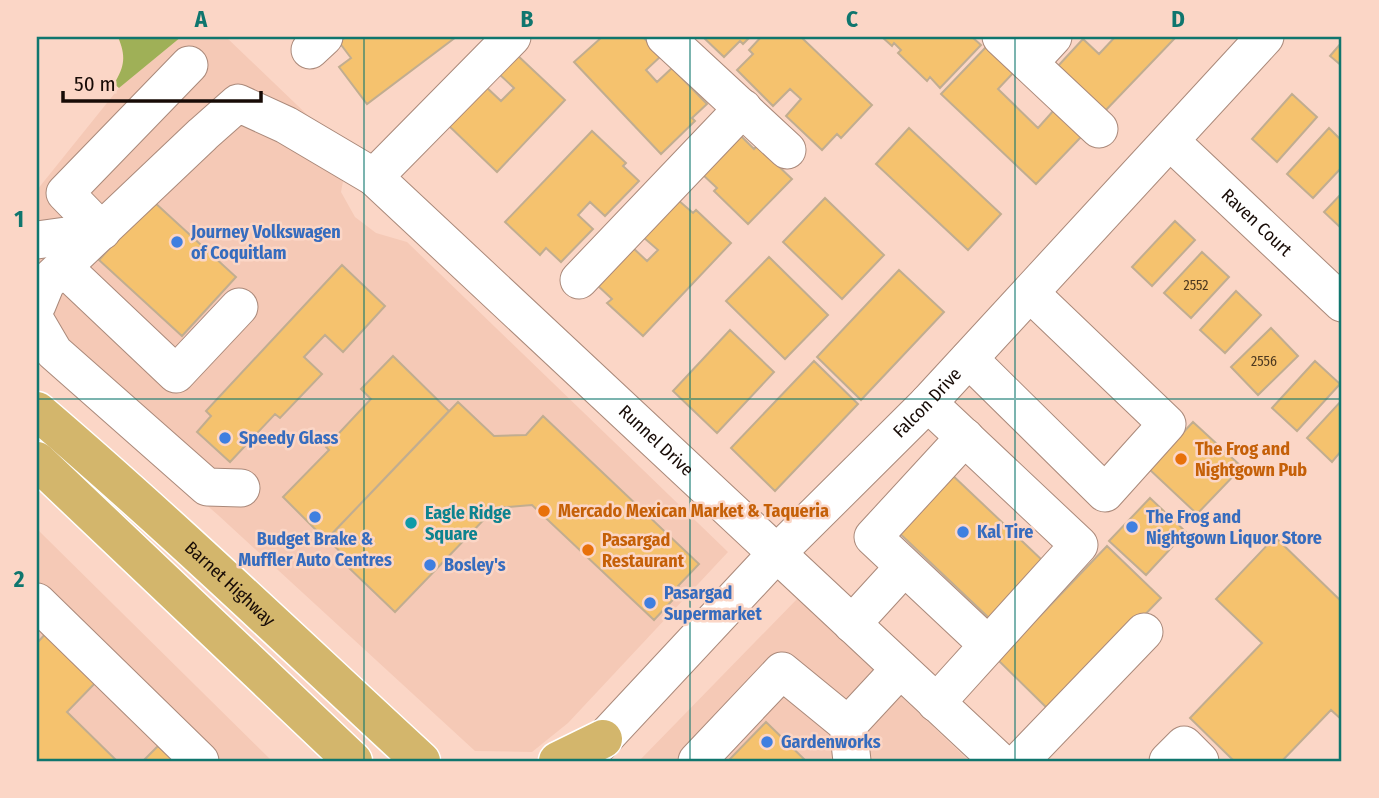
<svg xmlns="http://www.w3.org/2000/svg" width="1379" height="798" font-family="'Fira Sans Condensed',sans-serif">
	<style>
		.built { fill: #f5c9b6 }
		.forest { fill: #9fb057 }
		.building { fill: #f5c26e; stroke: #c1ad90; stroke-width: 2 }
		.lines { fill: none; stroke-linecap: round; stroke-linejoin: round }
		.minor-casing { stroke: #aa897a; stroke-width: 39 }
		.major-casing { stroke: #fff; stroke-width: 41 }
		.minor { stroke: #fff; stroke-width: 37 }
		.major { stroke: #d3b66c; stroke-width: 38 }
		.grid { fill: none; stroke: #0f766e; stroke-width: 2; stroke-opacity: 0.55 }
		.shop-dot { fill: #3f7fe0; stroke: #fbd6c6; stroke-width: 2.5 }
		.food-dot { fill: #e8710a; stroke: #fbd6c6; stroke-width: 2.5 }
		.culture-dot { fill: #0f9aa8; stroke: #fbd6c6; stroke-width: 2.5 }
		.labels { text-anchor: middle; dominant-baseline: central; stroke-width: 5; stroke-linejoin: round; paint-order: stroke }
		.number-label { font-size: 14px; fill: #4e3920 }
		.street-label { font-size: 18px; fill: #170b06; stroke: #fbd6c6 }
		.shop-label { font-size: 18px; font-weight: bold; fill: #366cbe; stroke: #fbd6c6; text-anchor: start }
		.food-label { font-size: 18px; font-weight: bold; fill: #c56008; stroke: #fbd6c6; text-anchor: start }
		.culture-label { font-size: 18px; font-weight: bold; fill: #0d838f; stroke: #fbd6c6; text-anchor: start }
		.neatline { fill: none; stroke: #0f766e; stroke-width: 2.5 }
		.grid-label { font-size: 23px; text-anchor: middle; font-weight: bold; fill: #0f766e }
	</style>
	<rect width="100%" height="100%" fill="#fbd6c6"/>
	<path class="built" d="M181,37H226L348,154L341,192L355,217L376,233L407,242L728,552L568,723L532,752L475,751L218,515L37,358V190L119,88Z
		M37,529L272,761H37Z
		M798,598L969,761H639Z"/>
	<path class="forest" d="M118,37H181L119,88L114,84C125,66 126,56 118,37Z"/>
	<path class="building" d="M346,37H456L367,104L339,67L351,58L339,42Z
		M602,37H643L661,56L646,70L657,82L672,68L707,104L692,118L695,121L661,154L574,62Z
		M703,37H750L743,44L740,41L724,57Z
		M761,37H801L872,105L841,138L837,134L822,150L786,116L801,99L790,89L773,106L737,70L753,54L749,50Z
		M882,37H972L981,45L940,88L930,77L927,81L898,53L901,50L894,43L892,46Z
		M1115,37H1176L1105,111L1058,66L1083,39L1099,54Z
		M1342,42V66L1330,56Z
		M987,46L1014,72L998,89L1038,128L1054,110L1081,137L1036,184L941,94Z
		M516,54L565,100L497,172L448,125L485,86L501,101L514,88L498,73Z
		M1292,94L1317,117L1277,162L1252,139Z
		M909,128L1001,214L968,250L876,164Z
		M1329,128L1342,141V167L1313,198L1287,174Z
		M592,131L626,163L623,166L639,181L605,216L590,202L578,215L593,229L561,262L546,248L540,255L505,222Z
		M739,134L754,149L757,146L792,179L748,224L714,191L717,188L702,174Z
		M1342,193V229L1324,212Z
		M825,198L884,255L842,299L783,242Z
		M678,200L693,213L696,210L731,243L643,336L607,303L612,299L597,285L632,247L647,261L658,250L643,237Z
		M153,201L236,277L182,336L99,260Z
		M1175,221L1195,240L1152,286L1132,267Z
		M1202,252L1229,277L1191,318L1164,293Z
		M769,257L828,315L785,359L726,301Z
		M342,265L385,306L343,352L325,335L304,357L322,374L280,418L275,414L230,462L197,432L211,416L206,411Z
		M899,270L944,312L861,400L817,357Z
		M1236,291L1261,315L1225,353L1200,330Z
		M1271,328L1298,356L1258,395L1231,367Z
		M730,330L774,372L717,433L673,391Z
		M393,356L449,411L324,542L319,537L321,535L283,497L329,450L326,447L371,399L361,389Z
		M814,361L858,404L775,491L731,448Z
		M1315,361L1340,384L1297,431L1272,408Z
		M1342,400V450L1332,462L1307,438Z
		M458,402L494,436L526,435L543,416L699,564L678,586L682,590L654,620L532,505L495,508L395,612L347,566L351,562L327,539Z
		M1193,422L1242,467L1197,514L1149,469Z
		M949,472L1043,561L989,618L895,529Z
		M1150,498L1186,532L1146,575L1109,541Z
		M1275,537L1342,602V720L1331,710L1282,761H1234L1190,718L1262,643L1216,599Z
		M1107,546L1161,598L1051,712L998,660Z
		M49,630L99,679L67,712L117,761H37V643Z
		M766,722L806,761H728Z
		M158,746L174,761H143Z"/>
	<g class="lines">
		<defs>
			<g id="minor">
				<path d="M665,37L787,150"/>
				<path d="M1001,37L1099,129"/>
				<path d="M310,50L324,37"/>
				<path d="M1029,63L1053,37"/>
				<path id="s1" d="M1170,141L1342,303"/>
				<path d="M374,177L512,37"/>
				<path d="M37,240L102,231L65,193L189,65"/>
				<path d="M63,267L176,374L239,307"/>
				<path d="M579,280L743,108"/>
				<path id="s2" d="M37,305L46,283L203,134L238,103L286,125L374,177L999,761"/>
				<path d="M37,323L54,352L207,487L241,488"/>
				<path d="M969,359L1105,493L1167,424L1030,293"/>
				<path d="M928,403L1079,545L936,703"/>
				<path d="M965,437L873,537L988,645"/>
				<path d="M37,602L200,761"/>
				<path d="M852,624L904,567"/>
				<path d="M848,725L900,669"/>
				<path id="s3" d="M583,761L777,553L928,403L1265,37"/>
				<path d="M697,761L782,671L848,725L852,761"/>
				<path d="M1020,761L1144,632"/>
				<path d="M1168,761L1184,745L1200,761"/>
			</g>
			<g id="major">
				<path id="s4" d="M37,411C169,524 294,644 421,761"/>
				<path d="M37,461L353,761"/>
				<path d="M558,761L603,739"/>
			</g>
		</defs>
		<use href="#minor" class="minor-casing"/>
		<use href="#major" class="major-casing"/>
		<use href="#minor" class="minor"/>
		<use href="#major" class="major"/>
	</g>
	<path class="grid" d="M364,37V761M690,37V761M1015,37V761M37,399H1342"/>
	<g class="shop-dot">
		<circle cx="177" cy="242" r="7"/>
		<circle cx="225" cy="438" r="7"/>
		<circle cx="315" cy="517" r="7"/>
		<circle cx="1132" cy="527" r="7"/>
		<circle cx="963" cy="532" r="7"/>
		<circle cx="430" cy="565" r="7"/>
		<circle cx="650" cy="603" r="7"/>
		<circle cx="767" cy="742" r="7"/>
	</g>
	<g class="food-dot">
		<circle cx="1181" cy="459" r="7"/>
		<circle cx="544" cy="511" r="7"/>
		<circle cx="588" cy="550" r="7"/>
	</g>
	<circle class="culture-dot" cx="411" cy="523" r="7"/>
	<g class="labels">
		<g class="number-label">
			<text x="1196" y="285">2552</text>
			<text x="1264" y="361">2556</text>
		</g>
		<g class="street-label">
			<text stroke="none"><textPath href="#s1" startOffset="119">Raven Court</textPath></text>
			<text stroke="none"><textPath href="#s3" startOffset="497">Falcon Drive</textPath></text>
			<text stroke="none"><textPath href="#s2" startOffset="828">Runnel Drive</textPath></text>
			<text stroke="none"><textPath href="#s4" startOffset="259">Barnet Highway</textPath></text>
		</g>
		<g class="shop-label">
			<text x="191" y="232">Journey Volkswagen<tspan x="191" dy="21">of Coquitlam</tspan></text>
			<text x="239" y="438">Speedy Glass</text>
			<text x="1146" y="517">The Frog and<tspan x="1146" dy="21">Nightgown Liquor Store</tspan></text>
			<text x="977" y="532">Kal Tire</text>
			<text x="315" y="539" text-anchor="middle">Budget Brake &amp;<tspan x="315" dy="21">Muffler Auto Centres</tspan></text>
			<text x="444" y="565">Bosley's</text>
			<text x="664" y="593">Pasargad<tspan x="664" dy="21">Supermarket</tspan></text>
			<text x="781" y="742">Gardenworks</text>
		</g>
		<g class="food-label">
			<text x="1195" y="449">The Frog and<tspan x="1195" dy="21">Nightgown Pub</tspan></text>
			<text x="558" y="511">Mercado Mexican Market &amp; Taqueria</text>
			<text x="602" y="540">Pasargad<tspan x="602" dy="21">Restaurant</tspan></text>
		</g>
		<g class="culture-label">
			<text x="425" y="513">Eagle Ridge<tspan x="425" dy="21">Square</tspan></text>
		</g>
	</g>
	<rect width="1379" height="798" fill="none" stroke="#fbd6c6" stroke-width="77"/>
	<path d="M63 91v10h198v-10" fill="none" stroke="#170b06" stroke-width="3.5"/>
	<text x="74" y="91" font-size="21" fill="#170b06" stroke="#fbd6c6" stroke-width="5" paint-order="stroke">50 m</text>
	<rect x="38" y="38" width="1302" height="722" class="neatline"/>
	<g class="grid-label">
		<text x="201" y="27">A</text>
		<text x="527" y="27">B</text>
		<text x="852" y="27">C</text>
		<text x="1178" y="27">D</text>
		<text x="19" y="227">1</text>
		<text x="19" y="587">2</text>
	</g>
</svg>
